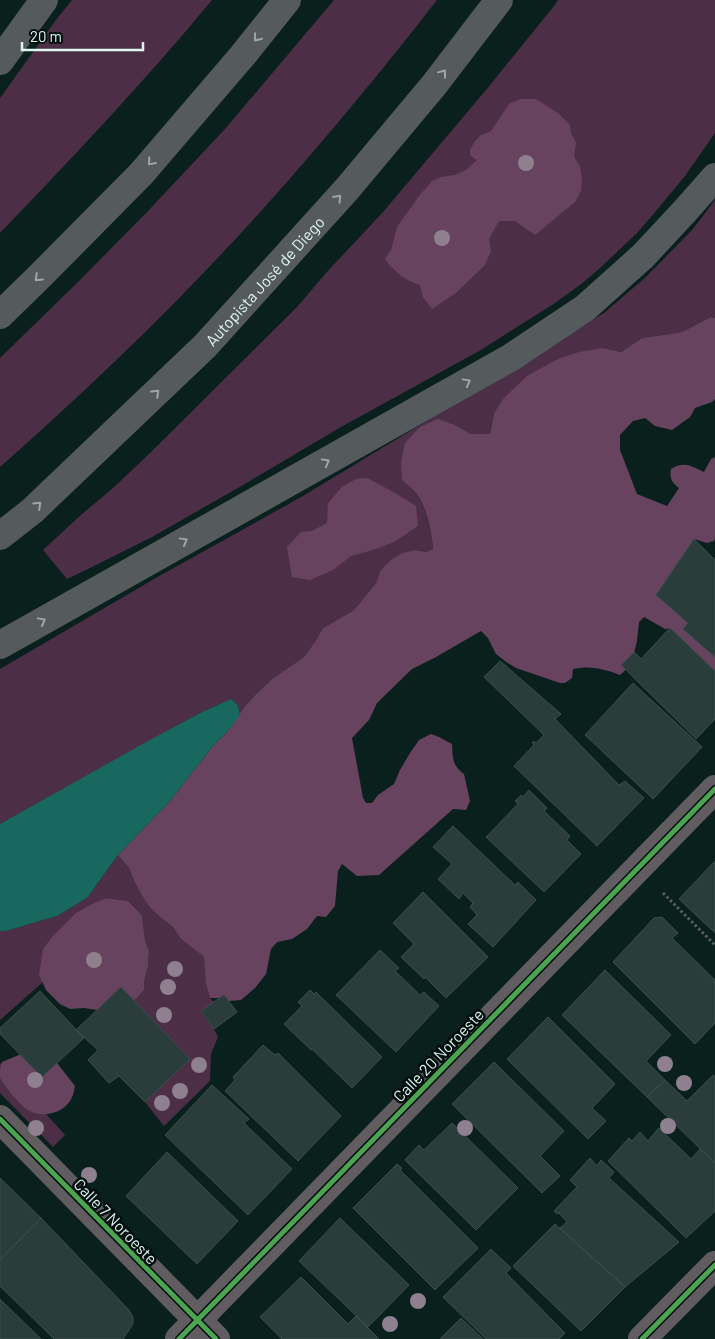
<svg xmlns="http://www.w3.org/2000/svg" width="715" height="1339" font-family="Barlow,sans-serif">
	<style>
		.green { fill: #4c2f46 }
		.forest { fill: #67435f }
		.water { fill: #18685f }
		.building { fill: #2a3d3a; stroke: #3c4f4c }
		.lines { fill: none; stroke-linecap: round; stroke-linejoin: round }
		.path { stroke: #5a5d5e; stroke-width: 3; stroke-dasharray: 2.5 2.5; stroke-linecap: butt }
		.minor { stroke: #605c60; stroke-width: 28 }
		.motorway { stroke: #555a5d; stroke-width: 28 }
		.cycleway-casing { stroke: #010f0c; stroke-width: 8 }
		.cycleway { stroke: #4ca352; stroke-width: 5 }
		.tree { fill: #8f808f }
		.oneway { stroke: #9aa8a7 }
		.labels { text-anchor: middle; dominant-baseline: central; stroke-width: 5; stroke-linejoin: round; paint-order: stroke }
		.street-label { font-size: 16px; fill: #dff5f1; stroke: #010f0c }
	</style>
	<rect width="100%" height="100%" fill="#09201d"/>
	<path class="green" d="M72,0H212C145,81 73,157 0,233V98L56,20Z
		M334,0H437C381,72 323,142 262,210C180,301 92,386 0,467V358L78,282L147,212L225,129Z
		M558,0H715V133L685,176L656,211L637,233L599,269L580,285L555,303L479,351L341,427L243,485L152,537L88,569L67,579L43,550L82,514L113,488L149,454L297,307L326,273L383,212L486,90L554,6Z
		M715,200V318L711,317L682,332L642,338L621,352L603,348L494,413L490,434H471L455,425L402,480C406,483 411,487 414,491C426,504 432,532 433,549L426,552L416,550L380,571L376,583L354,610L323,628L314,643L304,657L272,679L256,694L246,705L240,715L238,705L231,699L204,711L0,824V669L161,575L303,496L604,313L646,277L693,229Z
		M118,855L129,868L134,881L141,894L160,917L173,927L181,939L204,957L210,998L214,1002L201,1012L214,1029L218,1037L211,1054L210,1081L164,1126L145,1102L190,1059L134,1001L144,990V982L148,967L149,951L145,940L142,915L128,901L106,898L96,902L39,975L43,982L0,1020V931H6L57,916L87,898Z
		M0,1063L65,1135L53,1147L0,1093Z"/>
	<path class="forest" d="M520,99H536L558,113L570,125L571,133L576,143L574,157L580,166L582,179L581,191L575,202L535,235L515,221H499L489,239L491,251L485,265L457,292L432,309L423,297L420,285C405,280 394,272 385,259L391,250L397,227L419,196L432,181L441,177L455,175L466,170L477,160L470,155V150L475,141L481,135L491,131L509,104Z
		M711,317L715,318V399L712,402L695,408L690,417L672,430L655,426L645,418L633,421L620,435V450L637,494L667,506L679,488C672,483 669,477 671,469C684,461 691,466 704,472L711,459L715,457V538L714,541L707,543L694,539L656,595L688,623L683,629L715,657V671L670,628L665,629L644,617L639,622L637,641L631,665L620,675C605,669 589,665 573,669L572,678L565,683H560L516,668L505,661L496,654L488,638L481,631L436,657L412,669L377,703L369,720L352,738L363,798L366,803H372L378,795L394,784L400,770L410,753L419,740L431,734L439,737L452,744C453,759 452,765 464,774L470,801L466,810L453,809L379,875L357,876L342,864L338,871L335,906L326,917L317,916L307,929L292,939L277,942L271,949L266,974L255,988L241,1000L229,1001L224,995L219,998H210L206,983L204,957L181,939L173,927L160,917L149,906L141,894L134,881L129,868L118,855L170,801L212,747L227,732L246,705L256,694L272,679L304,657L314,643L323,628L354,610L376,583L380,571L392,559L403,553L416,550L426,552L433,549C432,532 426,503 414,491C411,487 406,484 402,480L401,463L405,443L420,427L438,419L455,425L471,434H490L494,413L504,398L527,376L558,359L579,352L603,348L621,352L642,338L682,332Z
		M367,478L390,490L416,506L418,526L394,542L373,550L351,556L333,570L310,580L292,577L287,547L301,532L312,531L327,523L328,503L343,486L356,479Z
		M106,898L128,901L142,915L145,940L149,951L148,967L144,982V990L134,1001L121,987L97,1010L84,1008L70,1009L60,1004L46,990L39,975L43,949L53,936L76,913L96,902Z
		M26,1052L52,1060L57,1063L75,1086C74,1089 74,1094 72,1097C66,1113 42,1119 28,1110C22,1107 1,1083 0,1077C0,1073 0,1066 2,1062Z"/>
	<path class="water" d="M231,699L238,705L240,715L227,732L212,747L170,801L118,855L87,898L57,916L6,931H0V824L148,741L204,711Z"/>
	<path class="building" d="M694,539L715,560V657L683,629L688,623L656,595Z
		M670,628L715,671V719L696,739L621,665L634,652L641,659Z
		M500,661L561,714L555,719L619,785L625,781L644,798L597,846L514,766L534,745L532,743L534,741L536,743L544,735L484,677Z
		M633,683L702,747L653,799L585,735Z
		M529,790L547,808L544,811L570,836L567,840L581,854L544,892L486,837L518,804L515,801L521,795L523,797Z
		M453,826L515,885L518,882L536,900L493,947L468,924L477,915L470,907L473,903L463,893L459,899L438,879L452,864L433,847Z
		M715,861V933L679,899Z
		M423,892L488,957L446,998L425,977L424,979L401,957L414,944L393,923Z
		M662,917L678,933L672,938L715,980V1023L695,1044L613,962L654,918Z
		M380,950L399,968L395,971L420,995L424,992L439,1006L396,1052L336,995Z
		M605,970L671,1035L646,1061L665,1080L647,1097L562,1015Z
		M121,987L190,1059L145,1102L119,1076L109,1083L88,1060L98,1050L76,1030Z
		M310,990L314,994L316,992L382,1057L352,1088L312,1049L311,1050L284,1024L302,1006L298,1002Z
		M40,991L84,1038L42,1077L0,1034V1028Z
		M224,995L237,1012L214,1029L201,1011Z
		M548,1017L615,1084L592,1108L606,1121L588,1139L507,1059Z
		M263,1045L275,1055L278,1053L341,1116L298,1161L225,1091L235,1080L233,1077Z
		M494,1062L564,1131L540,1156L560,1176L542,1193L452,1104Z
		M713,1075L715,1077V1163L647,1097L665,1080L687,1101Z
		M212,1085L249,1119L244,1123L292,1169L248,1215L165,1135Z
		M452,1123L518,1188L476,1230L405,1160L419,1145L424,1150Z
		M659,1128L691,1159L700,1149L715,1163V1211L686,1238L608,1161L629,1138L632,1141L640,1132L648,1141Z
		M167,1152L238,1221L197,1264L126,1196Z
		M590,1158L597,1166L601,1160L614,1172L609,1178L679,1242L625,1287L560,1228L567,1222L559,1213L557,1214L554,1211L577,1187L570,1180Z
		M397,1164L402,1168L400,1170L478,1248L435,1290L353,1208Z
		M0,1178L41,1218L0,1260Z
		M41,1218L129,1310L133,1317V1324L123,1339H54L0,1286V1260Z
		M340,1218L409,1285L368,1327L299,1261Z
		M555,1224L625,1287L581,1331L513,1266Z
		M491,1249L511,1268L506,1273L565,1333L559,1339H486L443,1297Z
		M301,1277L348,1324L356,1316L379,1339H282L260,1317Z
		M0,1299L41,1339H0Z
		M461,1318L483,1339H440Z"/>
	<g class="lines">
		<path class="path" d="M663,893L715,945"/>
		<path class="minor" d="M0,1119L216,1339
			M179,1339L715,789
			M642,1339L715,1265"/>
		<g class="motorway">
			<path d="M0,61L44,0"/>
			<path d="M0,315L38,278L141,174L243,55L287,0"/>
			<path id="s1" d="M0,536L32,511L205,346L347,189L434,85L499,0"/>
			<path d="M0,645L510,358L585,308L643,256L684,212L715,177"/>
		</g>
		<defs>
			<path id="cycleway" d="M0,1119L216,1339
				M179,1339L715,789
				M642,1339L715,1265"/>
		</defs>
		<use href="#cycleway" class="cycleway-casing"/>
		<use href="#cycleway" class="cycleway"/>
	</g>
	<g class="tree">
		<circle cx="526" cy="163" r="8"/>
		<circle cx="442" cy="238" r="8"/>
		<circle cx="94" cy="960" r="8"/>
		<circle cx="175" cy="969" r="8"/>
		<circle cx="168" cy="987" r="8"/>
		<circle cx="164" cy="1015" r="8"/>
		<circle cx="665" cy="1064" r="8"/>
		<circle cx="199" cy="1065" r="8"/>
		<circle cx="35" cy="1080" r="8"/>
		<circle cx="684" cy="1083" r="8"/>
		<circle cx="180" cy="1091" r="8"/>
		<circle cx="162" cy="1103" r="8"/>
		<circle cx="668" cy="1126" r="8"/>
		<circle cx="36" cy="1128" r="8"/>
		<circle cx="465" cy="1128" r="8"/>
		<circle cx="89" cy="1175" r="8"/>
		<circle cx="418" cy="1301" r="8"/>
		<circle cx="390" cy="1324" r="8"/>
	</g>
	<defs><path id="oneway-chevron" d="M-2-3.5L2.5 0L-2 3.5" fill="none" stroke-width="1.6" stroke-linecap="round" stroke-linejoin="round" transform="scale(1.25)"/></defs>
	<g class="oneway">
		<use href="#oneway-chevron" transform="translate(257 38) rotate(128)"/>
		<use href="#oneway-chevron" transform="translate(443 73) rotate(-53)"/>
		<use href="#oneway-chevron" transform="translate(151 162) rotate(131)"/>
		<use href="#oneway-chevron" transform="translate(338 198) rotate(-48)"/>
		<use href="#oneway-chevron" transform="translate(38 278) rotate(136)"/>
		<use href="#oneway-chevron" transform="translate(467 382) rotate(-29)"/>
		<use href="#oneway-chevron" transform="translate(156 393) rotate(-44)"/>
		<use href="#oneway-chevron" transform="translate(326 462) rotate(-29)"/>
		<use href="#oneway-chevron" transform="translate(38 505) rotate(-43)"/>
		<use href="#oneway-chevron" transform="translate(184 541) rotate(-29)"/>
		<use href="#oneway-chevron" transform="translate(42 621) rotate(-29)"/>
	</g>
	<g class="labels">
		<g class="street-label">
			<text stroke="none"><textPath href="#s1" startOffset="368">Autopista José de Diego</textPath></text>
			<text transform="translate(438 1055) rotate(-46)">Calle 20 Noroeste</text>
			<text transform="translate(116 1221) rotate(46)">Calle 7 Noroeste</text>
		</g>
	</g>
	<path d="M22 42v8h121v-8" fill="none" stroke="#dff5f1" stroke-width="2.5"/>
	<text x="30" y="42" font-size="15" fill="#dff5f1" stroke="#010f0c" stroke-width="4" paint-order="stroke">20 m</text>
</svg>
